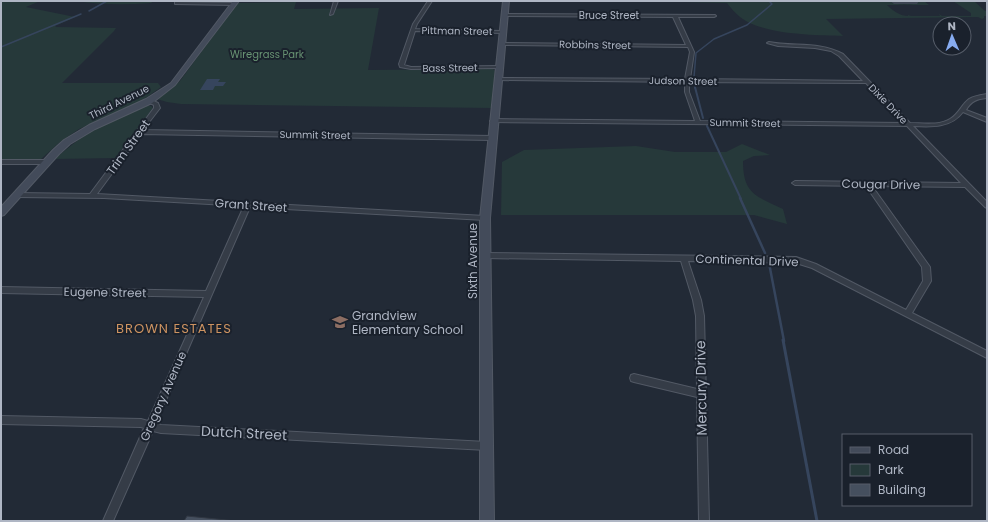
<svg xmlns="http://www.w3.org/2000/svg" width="988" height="522" font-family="Poppins,sans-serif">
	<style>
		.green { fill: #26393a }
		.water { fill: #36455d }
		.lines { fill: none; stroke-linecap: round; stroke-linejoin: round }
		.stream-far3 { stroke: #36455d; stroke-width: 1.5 }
		.stream-far2 { stroke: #36455d; stroke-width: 2 }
		.stream-far1 { stroke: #36455d; stroke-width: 2.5 }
		.stream { stroke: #36455d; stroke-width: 3 }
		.street-casing { stroke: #525965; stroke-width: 2 }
		.secondary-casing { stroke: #525965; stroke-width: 2 }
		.street { fill: #353c47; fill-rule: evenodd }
		.secondary { fill: #434b5a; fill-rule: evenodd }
		.wall { fill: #3b4451 }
		.building { fill: #454f5e; stroke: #303742 }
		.labels { text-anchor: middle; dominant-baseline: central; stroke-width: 4; stroke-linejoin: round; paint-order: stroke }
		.far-street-label { font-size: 10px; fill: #afb6c4; stroke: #1a212c }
		.far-park-label { font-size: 10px; fill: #689373; stroke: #1a212c }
		.street-label { font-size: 12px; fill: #afb6c4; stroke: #1a212c }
		.poi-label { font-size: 12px; fill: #afb6c4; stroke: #1a212c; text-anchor: start }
		.neighbourhood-label { font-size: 13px; letter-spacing: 1px; fill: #cd9361; stroke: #1a212c }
		.near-street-label { font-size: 14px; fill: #afb6c4; stroke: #1a212c }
	</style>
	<rect width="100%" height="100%" fill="#222a36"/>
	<path class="green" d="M1,1H40L26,7L75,17L55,26L56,27L116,28L114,31L62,83H158L161,87L140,102L79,129L59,143L41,159H1Z
		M76,1H154L151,3C126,5 101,5 76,1Z
		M639,1H890C896,6 908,4 916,4L914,1H924L929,5H887C893,11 900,16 908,16V15L911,16H940L939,14L942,16H971V13L953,1H974L985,11H987V16H984V18L982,19L978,17L826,19L843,36C814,35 763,35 740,17C735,13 731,8 727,3Z
		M296,2L294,9L379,8L368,70L493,69L495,71L491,108L181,104L167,102L157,99L180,81L237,3Z
		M144,106H151L153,108L115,158L54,159L82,137L101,125Z
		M742,144L770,155L754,156L743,161C743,194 756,196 783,209L787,224L754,215H501L502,162L524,150L636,146L675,152H726Z"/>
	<path class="water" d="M207,79H220L218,82H226L223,86H215L213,90H200Z"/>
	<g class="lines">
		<path class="stream-far3" d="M89,11L107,1
			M1,47L81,14
			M694,77L696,53L714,39L747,25L772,4L769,1
			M695,83V88"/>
		<path class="stream-far2" d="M695,87L703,118
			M707,126L741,199"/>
		<path class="stream-far1" d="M740,198L765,253
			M769,263L784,341"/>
		<path class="stream" d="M783,340L817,521"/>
		<defs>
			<path id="street" d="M334,1H338L333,14L330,15Z
				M428,1H432L417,24L415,29L502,31L504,32L502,33L415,31L404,65L411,67L499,66H501V68L411,69L400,67L399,64L413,24Z
				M176,2L233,3L235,4L233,5L175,4V2Z
				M504,14L715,15L716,16L714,17H678L694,52L690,79L863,81L839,56L831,51L815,48L778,46L767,43L769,42C794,47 819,41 843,54L910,123C922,123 939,126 950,119C959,114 961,105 969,99C974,96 981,95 987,94V98C977,99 971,101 966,110L987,118V122L963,112C951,128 932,127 913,126L987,202V208L985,207L965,187L872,186L930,267L931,281L912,313L987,351V358L812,268L796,263L688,261L701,300L704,316L709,521H699L697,397L634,382L631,381L630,378L631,375L634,374L697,389L696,316L693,300L681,261L485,258L483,257L482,255L483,253L796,257L816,264L906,310L923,281L922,267L866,186L795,185L792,183L795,181L961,183L907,126L491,122L490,121L493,119L695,121L685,92V82L498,80L496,79L498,78L685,79L690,52L688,47L501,45L499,44L501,43L686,45L673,17L503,16V14ZM689,82L866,83L904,123L700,121L689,92Z
				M149,99L158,103L160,108L143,130L492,136L495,138L492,140L141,134L97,194L485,216L488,218L485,220L250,207L156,423L161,425L487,442L490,443L492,446L490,449L487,450L161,433L153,431L113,521H103L144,428L141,427L1,424V416L141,419L148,421L204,297L1,293V287L206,291L244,206L104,198L17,197L14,195L17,193L90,194L154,108V105L146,101Z
				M1,160H47L50,162L47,164H1Z"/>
			<path id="secondary" d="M233,1H239L175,85L152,103L95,129L70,144L59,154L4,215L1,216V207L53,150L64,140L89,125L146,99L171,83Z
				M503,1H509L490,218L494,521H480V218Z"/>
		</defs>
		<use href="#street" class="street-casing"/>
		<use href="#secondary" class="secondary-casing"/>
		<use href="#street" class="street"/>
		<use href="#secondary" class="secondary"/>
	</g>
	<path class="wall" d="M890,1H919L917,4H894Z"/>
	<path class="building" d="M187,516L236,521H184Z"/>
	<defs>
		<symbol id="school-bare" viewBox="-9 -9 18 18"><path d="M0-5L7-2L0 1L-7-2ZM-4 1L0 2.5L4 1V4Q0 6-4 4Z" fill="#8d6e63" stroke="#1a212c" stroke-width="2.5" paint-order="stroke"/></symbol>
	</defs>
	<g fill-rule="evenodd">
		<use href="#school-bare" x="329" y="311" width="22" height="22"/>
	</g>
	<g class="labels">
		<g class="far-street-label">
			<text x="609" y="15">Bruce Street</text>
			<text transform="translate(457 31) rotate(1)">Pittman Street</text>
			<text transform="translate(595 45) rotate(1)">Robbins Street</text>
			<text transform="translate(450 68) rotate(-1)">Bass Street</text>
			<text transform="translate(683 81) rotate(1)">Judson Street</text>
			<text transform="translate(119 102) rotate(-26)">Third Avenue</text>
			<text transform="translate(888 104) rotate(46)">Dixie Drive</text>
			<text transform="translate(745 123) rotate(1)">Summit Street</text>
			<text transform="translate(315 135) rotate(1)">Summit Street</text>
		</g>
		<g class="far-park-label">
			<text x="267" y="54">Wiregrass Park</text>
		</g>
		<g class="street-label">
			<text transform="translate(128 147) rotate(-54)">Trim Street</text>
			<text transform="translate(881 184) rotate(1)">Cougar Drive</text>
			<text transform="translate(251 205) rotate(4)">Grant Street</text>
			<text transform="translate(747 260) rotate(2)">Continental Drive</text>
			<text transform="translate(472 261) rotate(-90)">Sixth Avenue</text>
			<text transform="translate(105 292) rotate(1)">Eugene Street</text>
			<text transform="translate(163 396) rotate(-66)">Gregory Avenue</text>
		</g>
		<g class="poi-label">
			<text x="352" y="315">Grandview<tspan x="352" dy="14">Elementary School</tspan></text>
		</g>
		<g class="neighbourhood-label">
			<text x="174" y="328">BROWN ESTATES</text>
		</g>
		<g class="near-street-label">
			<text transform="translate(701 388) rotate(-91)">Mercury Drive</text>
			<text transform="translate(244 433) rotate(3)">Dutch Street</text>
		</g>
	</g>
	<rect width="988" height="522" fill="none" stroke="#afb6c4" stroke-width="4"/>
	<rect x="842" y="434" width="130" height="72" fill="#1a212c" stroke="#565d69"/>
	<rect x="850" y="447" width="20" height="6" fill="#434b5a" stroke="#565d69"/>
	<text x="878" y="454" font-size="12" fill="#afb6c4">Road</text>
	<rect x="850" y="464" width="20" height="12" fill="#26393a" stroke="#565d69"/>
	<text x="878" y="474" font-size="12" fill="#afb6c4">Park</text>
	<rect x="850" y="484" width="20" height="12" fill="#454f5e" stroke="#565d69"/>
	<text x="878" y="494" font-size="12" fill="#afb6c4">Building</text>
	<g transform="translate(952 36) rotate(358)"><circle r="19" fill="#1a212c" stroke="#565d69"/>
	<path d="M0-3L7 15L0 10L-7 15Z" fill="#87acf1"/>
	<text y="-6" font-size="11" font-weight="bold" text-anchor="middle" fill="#afb6c4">N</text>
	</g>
</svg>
